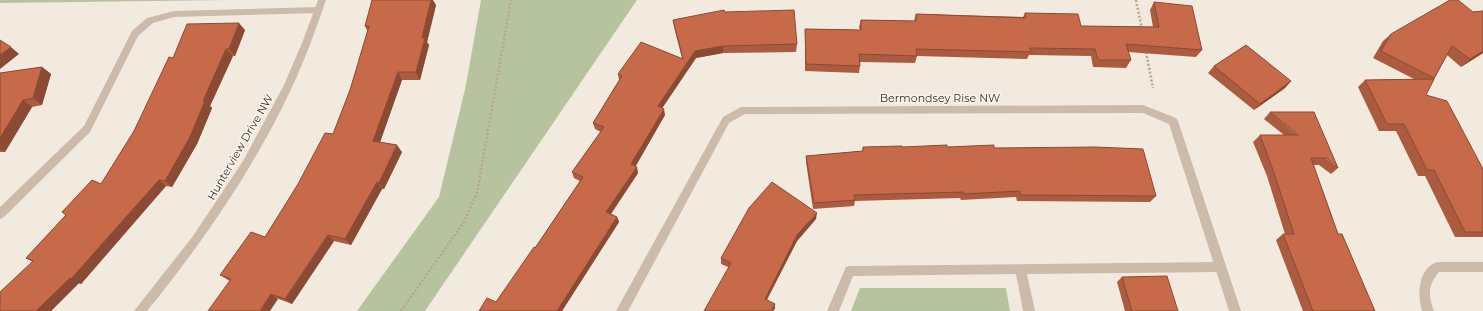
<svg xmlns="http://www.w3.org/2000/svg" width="1483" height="311" font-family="Montserrat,sans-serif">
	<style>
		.green { fill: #b6c39e }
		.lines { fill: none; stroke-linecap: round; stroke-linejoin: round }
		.path { stroke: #b8a494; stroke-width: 2.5; stroke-dasharray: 2 2; stroke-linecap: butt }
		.service { fill: #ccbaaa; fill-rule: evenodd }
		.minor { fill: #ccbaaa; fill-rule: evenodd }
		.tertiary { fill: #ccbaaa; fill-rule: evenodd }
		.wall { fill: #ab5b3f }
		.shaded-wall { fill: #8b4a33 }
		.building { fill: #c76a49; stroke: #8b4a33 }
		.labels { text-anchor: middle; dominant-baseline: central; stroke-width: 3; stroke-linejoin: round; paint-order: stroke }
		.street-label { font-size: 11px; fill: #392f2a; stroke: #faf4ec }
	</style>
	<rect width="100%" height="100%" fill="#f3eadf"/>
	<path class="green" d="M0,0H229L0,3Z
		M481,0H637L425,311H357L439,197L466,85Z
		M860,288H1006L1010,311H851Z"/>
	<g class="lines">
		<path class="path" d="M1136,0L1142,29
			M1146,52L1153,88
			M401,311L464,222L477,193L511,0"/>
		<path class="service" d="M319,7L323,10L319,13L174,17L153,23L138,36L90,132L4,217L0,219V207L84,126L132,31L147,18L174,11Z
			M1221,262L1225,263L1226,267L1225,271L1221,272L1027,274L1035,311H1023L1016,274L853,276L839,311H827L846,267L850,266Z
			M1437,262H1483V272H1439C1428,285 1428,295 1434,311H1422C1417,295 1418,269 1437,262Z"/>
		<path class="minor" d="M1143,105L1176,118L1178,121L1241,311H1229L1169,124L1143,113L745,114L729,123L628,311H616L723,117L741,107Z"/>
		<path class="tertiary" d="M318,0H326C316,29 306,57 293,85C255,167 204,241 147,311H134L193,236L243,161L284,85L302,43Z"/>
	</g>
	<path class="wall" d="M1154,2L1202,50L1196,57L1128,52L1131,60L1126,68L1093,67L1091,56L1029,55L1027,59L917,56L915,63L860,62V66L859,73L805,71V29L860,30L859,27L861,20L914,21L916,14L1023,17L1025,13L1081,26L1153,27L1150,10Z
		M436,5L427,42L429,45L420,80H402L380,142L402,152L384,189H382L351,245L334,241L292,304L228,280L220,275L265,237L333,134L350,90L368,32L365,26Z
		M1483,11V53L1461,67L1447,55L1426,95L1483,169V237H1455L1425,176H1418L1396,131H1379L1358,87L1365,80L1414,79L1373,58L1383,41L1391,34L1473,12Z
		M725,12L797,44L796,52L723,53L696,58L662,108L665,115L635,166L638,173L611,214L617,217L619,222L562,311H479L496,302L535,248L580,181L574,178L572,172L601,132L595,129L593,123L619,80L618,74L682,58L674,27L673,20Z
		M245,30L235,56H233L210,106L212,108L197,144L172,187L166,186L81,284L79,283L51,311H0L33,262L26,258L66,215L62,212L101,184L134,131L173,58Z
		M1214,66L1291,81L1285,88L1254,110L1208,73Z
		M42,67L51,74L42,105L32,107L5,152H0V73Z
		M1270,112L1338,168L1331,174L1319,165H1313L1338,234L1375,311H1303L1276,240L1283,234H1285L1267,176L1253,142L1260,135H1284L1264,119Z
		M863,147H947L994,148L1156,196L1150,202L1017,201L1016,197L961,200L960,198L855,201L854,206L813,209L806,162V156L862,151Z
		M816,219L797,241L767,300L775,309L728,267L721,264V258Z
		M1122,277L1178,311H1125L1117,282Z"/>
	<path class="shaded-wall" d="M431,0H433L436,5L427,42L429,45L420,80L416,72L422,38Z
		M239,23L245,30L235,56L229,49Z
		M723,46V53L696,58L659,113L658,106L695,51Z
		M11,47L19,54L0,69V55Z
		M226,49L233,56L210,106L212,108L197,144L172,187L165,181Z
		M1483,51V53L1461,67L1470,59Z
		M42,67L51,74L42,105L33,98Z
		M398,72L402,80L378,148L373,141Z
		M1291,81L1285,88L1254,110L1260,104Z
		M23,100L32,107L5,152L0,149V138Z
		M664,109L665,115L633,171L631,164Z
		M397,145L402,152L384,189L379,183Z
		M637,167L638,173L608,218L606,212Z
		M159,180L166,186L81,284L71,279Z
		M377,182L382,189L351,245L345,239Z
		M817,213L816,219L797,241L764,304L765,299L797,235Z
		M617,217L619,222L562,311H557Z
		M328,235L334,241L292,304L285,299Z
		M70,278L79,283L51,311H36Z
		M271,294L278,299L270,311H260Z
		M775,304V309L773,311H771Z"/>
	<path class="building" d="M372,0H431L422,38H425L416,72H398L373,141L397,145L379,183L377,182L345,239L328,235L285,299L271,294L260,311H208L231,279L220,275L251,232L265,237L298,184L325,133L333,134L350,90L369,26H365Z
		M1450,0H1458L1473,12L1483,11V51L1470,59L1452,46L1434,78L1381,51L1391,34Z
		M1154,2L1192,6L1202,50L1126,44L1131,60H1098L1095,49L1030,48L1031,52L916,49L917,56L859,54L860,66L806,64L805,29L861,30V20L916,21V14L1026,18L1025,13L1078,14L1081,26L1159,27Z
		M724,10L725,12L794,10L797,44L723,46L695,51L658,106L664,109L631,164L637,167L606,212L617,217L557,311H479L487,298L496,302L534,247L535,248L583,177L572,172L604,127L593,123L622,76L618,74L641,42L683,59L673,20Z
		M239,23L229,49H226L203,101H205L190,137L165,181L159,180L71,279L70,278L36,311H0V292L33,261L26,258L66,215L62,212L92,180L101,184L134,131L169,57L173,58L187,24Z
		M0,40L11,47L0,55Z
		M1246,45L1291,81L1260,104L1214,66Z
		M42,67L33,98L23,100L0,138V73Z
		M1434,79L1426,95L1447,101L1483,169V232H1465L1434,170H1427L1404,124H1387L1365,80Z
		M1270,112H1314L1338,168L1327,158H1311L1338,234H1342L1375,311H1313L1283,234H1294L1273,170L1260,135H1299Z
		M947,145V147L994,145V148L1095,147L1143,149L1156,196L1020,195V191L964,194L963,192L854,195L855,200L814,203L806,156L863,151V147L902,146L903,147Z
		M772,182L817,213L797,235L765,299L775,304L771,311H704L731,263L721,258L749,208Z
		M1167,276L1178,311H1132L1122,277Z"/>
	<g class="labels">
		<g class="street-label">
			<text x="940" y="98">Bermondsey Rise NW</text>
			<text transform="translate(240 147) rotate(-60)">Hunterview Drive NW</text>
		</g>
	</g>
</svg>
